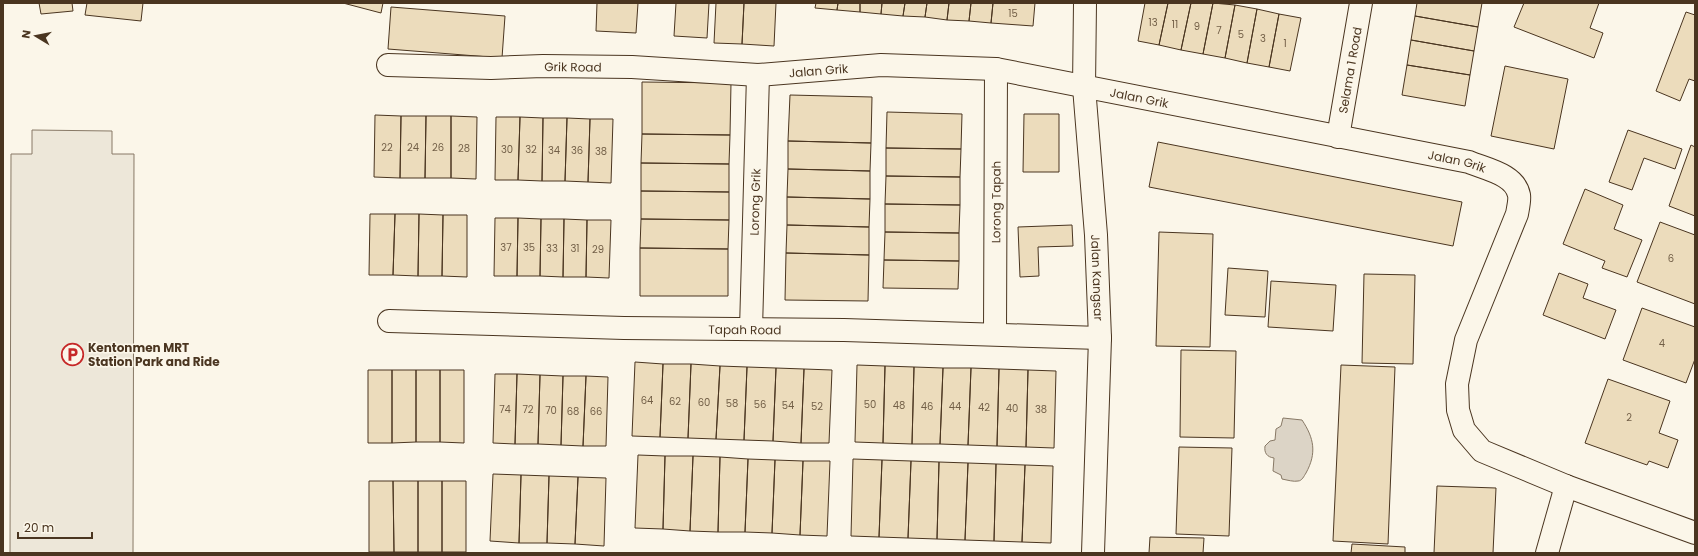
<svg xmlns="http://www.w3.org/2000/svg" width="1698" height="556" font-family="Poppins,sans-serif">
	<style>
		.parking { fill: #ede7d9; stroke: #887966 }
		.water { fill: #dcd4c6; stroke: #887966 }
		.building { fill: #ecdcbc; stroke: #4a3520 }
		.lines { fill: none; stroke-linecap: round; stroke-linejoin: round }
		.street-casing { stroke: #4a3520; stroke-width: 24 }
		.street { stroke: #fbf6e9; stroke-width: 22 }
		.labels { text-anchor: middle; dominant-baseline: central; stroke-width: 3; stroke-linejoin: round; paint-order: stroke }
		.number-label { font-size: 10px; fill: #725f47 }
		.street-label { font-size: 12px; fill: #4a3520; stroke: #fbf6e9 }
		.poi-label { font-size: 12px; font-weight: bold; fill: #4a3520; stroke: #fbf6e9; text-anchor: start }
	</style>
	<rect width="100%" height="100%" fill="#fbf6e9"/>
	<path class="parking" d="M32,130L112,131V154H134L133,553H10L11,154H32Z"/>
	<path class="water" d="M1283,418L1302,420C1314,438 1317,453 1306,473C1304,476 1302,481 1298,481C1294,482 1287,480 1282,479L1281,475L1273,471L1274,458C1267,457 1264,453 1265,446L1270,441L1275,440L1276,429L1281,426Z"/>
	<path class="building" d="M39,3H72L73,11L41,14Z
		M87,3H143L141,21L85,15Z
		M343,3H383L381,13Z
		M597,3H638L636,33L596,31Z
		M676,3H709L707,38L674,36Z
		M716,3H744L742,44L714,43Z
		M744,3H776L774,46L742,44Z
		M816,3H838L837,10L815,8Z
		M838,3H860V12L837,10Z
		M860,3H882L881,14L860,12Z
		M882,3H905L903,16L881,14Z
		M905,3H927L925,17L903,16Z
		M927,3H949L947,20L925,17Z
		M949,3H971L969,21L947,20Z
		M971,3H993L991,23L969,21Z
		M993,3H1035L1033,26L991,23Z
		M1145,3H1168L1159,45L1138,41Z
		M1168,3H1191L1181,50L1159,45Z
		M1191,3H1213L1203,54L1181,50Z
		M1213,3L1235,5L1225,58L1203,54Z
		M1417,3H1482L1478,27L1415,16Z
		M1524,3H1599L1590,28L1603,33L1594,58L1514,27Z
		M1235,5L1257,9L1247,63L1225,58Z
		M391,7L505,16L502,58L388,49Z
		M1257,9L1279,14L1269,67L1247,63Z
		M1686,12L1695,15V81L1689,79L1680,101L1656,91Z
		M1279,14L1301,18L1290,71L1269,67Z
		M1415,16L1478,27L1474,51L1411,40Z
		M1411,40L1474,51L1470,75L1407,65Z
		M1407,65L1470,75L1465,106L1402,95Z
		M1505,66L1568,79L1554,149L1491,136Z
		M642,82L731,83L730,135L642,134Z
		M790,95L872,97L871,143L788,141Z
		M887,112L962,114L961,149L886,148Z
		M1024,114H1059V172H1023Z
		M375,115L401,116L400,178L374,177Z
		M401,116H426L425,178H400Z
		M426,116H451V178H425Z
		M451,116L477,117L476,179L451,178Z
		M496,117H520L518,180H495Z
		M520,117L543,118L542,181L518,180Z
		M543,118H567L565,181H542Z
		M567,118L590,119L588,182L565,181Z
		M590,119H613L611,183L588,182Z
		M1628,130L1682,149L1675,169L1644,158L1632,190L1609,182Z
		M642,134L730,135L729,164L641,163Z
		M788,141L871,143L870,171L788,169Z
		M1158,142L1462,202L1453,246L1149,187Z
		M1691,145L1695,147V216L1669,206Z
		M886,148L961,149L960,177L886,176Z
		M641,163L729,164V192L641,191Z
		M788,169L870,171V199L787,197Z
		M886,176L960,177V205L885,204Z
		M1585,189L1623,205L1614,229L1642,240L1627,277L1602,268L1605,261L1563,244Z
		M641,191L729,192V220L641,219Z
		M787,197L870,199L869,227L787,225Z
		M885,204L960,205L959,233L885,232Z
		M370,214H395L393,275H369Z
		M395,214H419L418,276L393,275Z
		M419,214L443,215L442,276H418Z
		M443,215H467V277L442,276Z
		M495,218H518L517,276H494Z
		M518,218L541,219L540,276H517Z
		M541,219H564L563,277L540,276Z
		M564,219L587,220L586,277H563Z
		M641,219L729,220L728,249L640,248Z
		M587,220H611L609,278L586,277Z
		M1660,222L1695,235V304L1637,282Z
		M787,225L869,227V255L786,253Z
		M1072,225L1073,246L1038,247L1039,276L1020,277L1018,227Z
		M885,232L959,233V261L884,260Z
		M1159,232L1213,234L1210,347L1156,346Z
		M640,248L728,249V296H640Z
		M786,253L869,255L868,301L785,300Z
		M884,260L959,261L958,289L883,288Z
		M1228,268L1268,271L1265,317L1225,315Z
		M1559,273L1588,284L1583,298L1616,310L1605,339L1543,315Z
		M1364,274L1415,275L1413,364L1362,363Z
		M1271,281L1336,285L1333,331L1268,327Z
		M1642,308L1695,327V359L1686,383L1623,360Z
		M1181,350L1236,351L1234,438L1180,437Z
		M635,362L663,364L660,437L632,436Z
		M663,364H691L688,438L660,437Z
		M691,364L720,366L716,439L688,438Z
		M857,365L885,366L883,443L855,442Z
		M1341,365L1395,367L1388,544L1333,541Z
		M720,366L747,367L744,440L716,439Z
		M885,366L914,367L912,444L883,443Z
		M747,367L776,368L773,441L744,440Z
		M914,367L943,368L940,444H912Z
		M776,368L804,369L801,443L773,441Z
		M943,368H971L968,445L940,444Z
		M971,368L999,369L997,446L968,445Z
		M804,369L832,370L829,443H801Z
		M999,369L1028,370L1026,447L997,446Z
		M368,370H392V443H368Z
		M392,370H416V442L392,443Z
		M416,370H440V442H416Z
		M440,370H464V443L440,442Z
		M1028,370L1056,371L1054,448L1026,447Z
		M495,374H517L515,444L493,443Z
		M517,374L540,375L538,444H515Z
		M540,375L563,376L561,445L538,444Z
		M563,376H586L583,446L561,445Z
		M586,376L608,377L606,446H583Z
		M1608,379L1670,401L1659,433L1678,440L1668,468L1649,461L1647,465L1585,443Z
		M1179,447L1232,448L1229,536L1176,534Z
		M638,455L665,456L663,529L635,528Z
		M665,456H693L690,531L663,529Z
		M693,456L720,457L718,532L690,531Z
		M720,457L748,459L745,532H718Z
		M748,459L775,460L772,533L745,532Z
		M853,459L882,460L879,537L851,536Z
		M775,460L803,461L800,535L772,533Z
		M882,460L911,461L908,538L879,537Z
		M803,461H830L827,536L800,535Z
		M911,461L939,462L937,539L908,538Z
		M939,462L968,463L965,540L937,539Z
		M968,463L996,464L994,541L965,540Z
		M996,464L1025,465L1022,542L994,541Z
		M1025,465L1053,466L1051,543L1022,542Z
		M493,474L521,475L519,543L490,541Z
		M521,475L549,476L547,543H519Z
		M549,476L578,477L575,544L547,543Z
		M578,477L606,478L604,546L575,544Z
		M369,481H393L394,552H369Z
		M393,481H418V552H394Z
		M418,481H442V552H418Z
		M442,481H466V552H442Z
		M1437,486L1496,488L1493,553H1434Z
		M1150,537L1204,538L1203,553H1149Z
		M1352,544L1405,547V553H1351Z"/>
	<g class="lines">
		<defs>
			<g id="street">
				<path id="s1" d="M1085,3L1084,87L1096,235L1100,338L1093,553"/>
				<path id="s2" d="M388,65L491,68L543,66L632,67L758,75L881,65L996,69L1469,162C1485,169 1515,174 1519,195C1520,200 1518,208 1517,214L1466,340L1457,384L1458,410L1464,430L1482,451L1566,486L1695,533"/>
				<path id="s3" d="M1338,137L1361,3"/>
				<path id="s4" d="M389,321L624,328L844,330L1100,338"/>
				<path id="s5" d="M751,329L758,75"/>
				<path id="s6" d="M995,334L996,69"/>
				<path d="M1547,553L1566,486"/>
			</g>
		</defs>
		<use href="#street" class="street-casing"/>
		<use href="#street" class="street"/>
	</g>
	<defs>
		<symbol id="parking-ring" viewBox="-11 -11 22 22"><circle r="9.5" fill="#fbf6e9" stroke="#c62828" stroke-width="1.5"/><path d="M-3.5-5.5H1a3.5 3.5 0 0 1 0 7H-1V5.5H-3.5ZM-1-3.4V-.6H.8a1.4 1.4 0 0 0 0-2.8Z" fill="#c62828"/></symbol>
	</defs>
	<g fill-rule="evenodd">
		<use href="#parking-ring" x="60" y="342" width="25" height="25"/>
	</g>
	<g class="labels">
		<g class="number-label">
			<text x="1013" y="13">15</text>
			<text x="1153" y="22">13</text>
			<text x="1175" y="24">11</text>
			<text x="1197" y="26">9</text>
			<text x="1219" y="30">7</text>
			<text x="1241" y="34">5</text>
			<text x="1263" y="38">3</text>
			<text x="1285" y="43">1</text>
			<text x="387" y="147">22</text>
			<text x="413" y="147">24</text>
			<text x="438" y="147">26</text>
			<text x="464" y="148">28</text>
			<text x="507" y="149">30</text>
			<text x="531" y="149">32</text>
			<text x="554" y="150">34</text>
			<text x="577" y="150">36</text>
			<text x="601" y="151">38</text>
			<text x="506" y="247">37</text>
			<text x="529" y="247">35</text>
			<text x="552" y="248">33</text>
			<text x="575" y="248">31</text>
			<text x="598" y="249">29</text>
			<text x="1671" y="258">6</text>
			<text x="1662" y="343">4</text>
			<text x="647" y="400">64</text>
			<text x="675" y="401">62</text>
			<text x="704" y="402">60</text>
			<text x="732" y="403">58</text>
			<text x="760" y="404">56</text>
			<text x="870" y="404">50</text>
			<text x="788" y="405">54</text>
			<text x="899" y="405">48</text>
			<text x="817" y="406">52</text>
			<text x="927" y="406">46</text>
			<text x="955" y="406">44</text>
			<text x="984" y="407">42</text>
			<text x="1012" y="408">40</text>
			<text x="505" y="409">74</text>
			<text x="528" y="409">72</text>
			<text x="1041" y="409">38</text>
			<text x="551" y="410">70</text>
			<text x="573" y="411">68</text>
			<text x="596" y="411">66</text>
			<text x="1629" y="417">2</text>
		</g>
		<g class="street-label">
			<text stroke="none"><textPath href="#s2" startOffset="185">Grik Road</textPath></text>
			<text stroke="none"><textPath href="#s2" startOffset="431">Jalan Grik</textPath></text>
			<text stroke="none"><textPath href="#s3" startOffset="68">Selama 1 Road</textPath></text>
			<text stroke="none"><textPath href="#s2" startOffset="755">Jalan Grik</textPath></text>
			<text stroke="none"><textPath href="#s2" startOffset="1079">Jalan Grik</textPath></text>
			<text stroke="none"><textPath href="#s5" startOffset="127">Lorong Grik</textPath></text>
			<text stroke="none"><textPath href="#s6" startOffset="132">Lorong Tapah</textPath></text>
			<text stroke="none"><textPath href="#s1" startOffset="275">Jalan Kangsar</textPath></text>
			<text stroke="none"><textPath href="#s4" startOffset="356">Tapah Road</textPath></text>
		</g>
		<g class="poi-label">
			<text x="88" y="347">Kentonmen MRT<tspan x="88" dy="14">Station Park and Ride</tspan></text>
		</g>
	</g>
	<rect width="1698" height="556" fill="none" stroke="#4a3520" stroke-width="8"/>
	<g transform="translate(36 36) rotate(280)" stroke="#fbf6e9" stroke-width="3" paint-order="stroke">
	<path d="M0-3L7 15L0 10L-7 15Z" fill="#4a3520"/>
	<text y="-6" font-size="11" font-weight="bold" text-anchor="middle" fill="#4a3520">N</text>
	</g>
	<path d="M18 532v6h74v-6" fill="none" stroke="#4a3520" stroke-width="2"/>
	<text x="24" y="532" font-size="12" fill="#4a3520" stroke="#fbf6e9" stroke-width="3" paint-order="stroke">20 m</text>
</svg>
